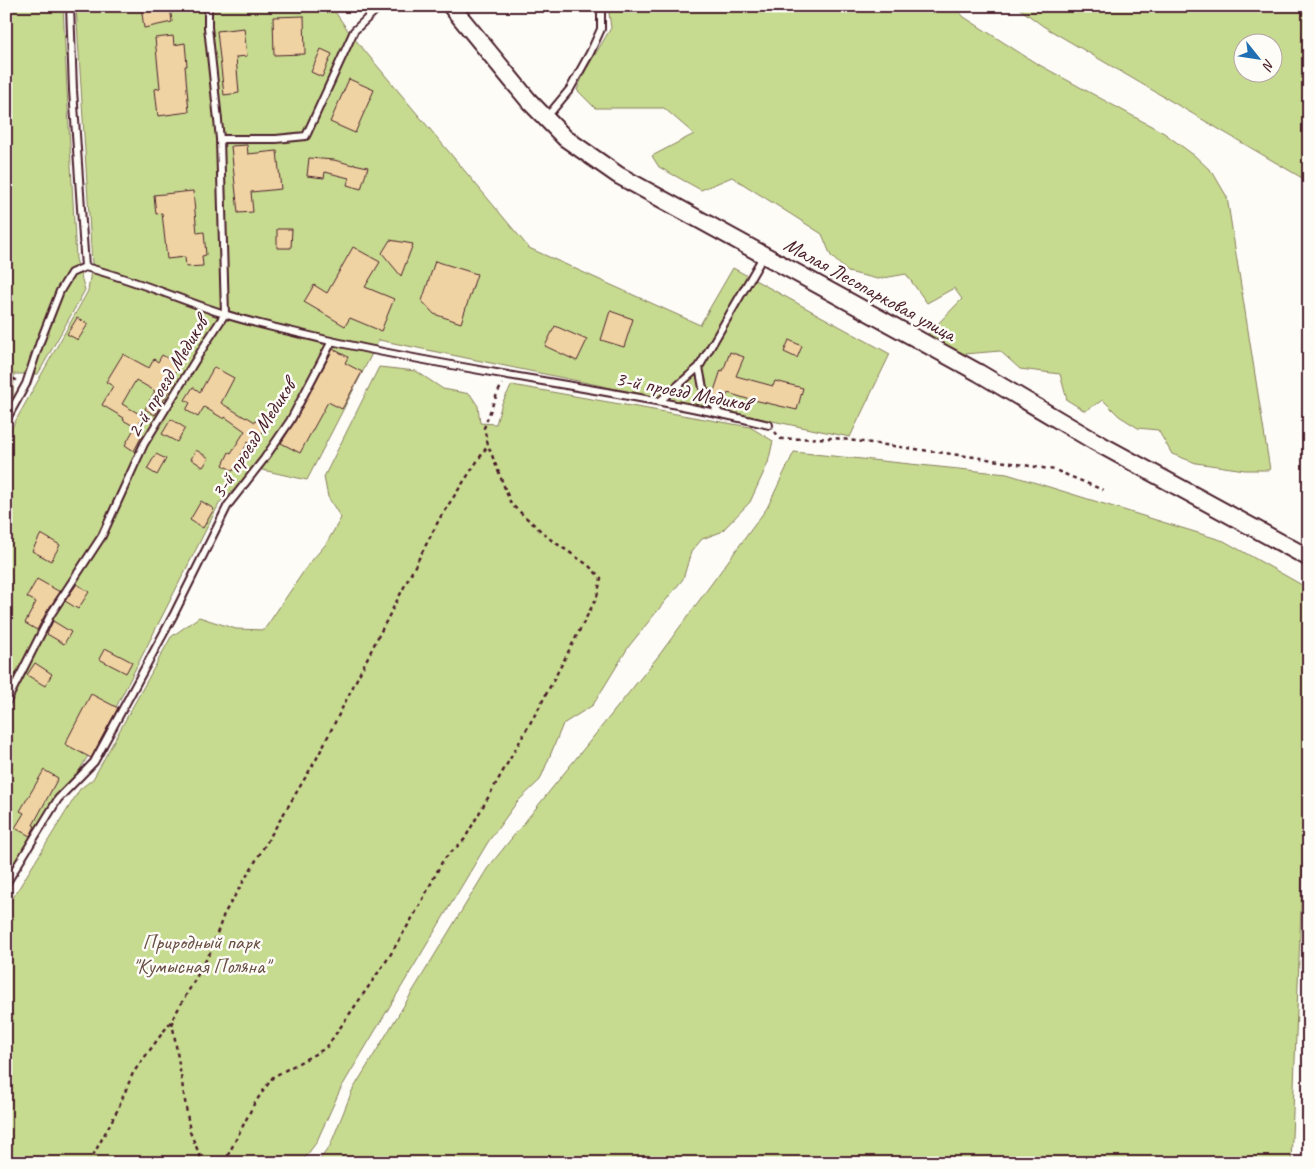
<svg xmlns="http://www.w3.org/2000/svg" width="1315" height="1169" font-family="Caveat,sans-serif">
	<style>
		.green { fill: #c7db90; stroke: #887d5e; fill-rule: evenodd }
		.building { fill: #f0d3a3; stroke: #4a1f2b }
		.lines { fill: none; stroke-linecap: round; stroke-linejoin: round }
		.service-casing { stroke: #4a1f2b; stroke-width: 10 }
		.tertiary-casing { stroke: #4a1f2b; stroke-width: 20 }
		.path { stroke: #4a1f2b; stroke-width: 2.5; stroke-dasharray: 4 4; stroke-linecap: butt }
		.service { stroke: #fdfcf7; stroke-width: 6 }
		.tertiary { stroke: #fdfcf7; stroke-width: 16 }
		.labels { text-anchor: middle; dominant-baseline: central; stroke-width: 5; stroke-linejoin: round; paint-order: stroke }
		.street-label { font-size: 21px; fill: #4a1f2b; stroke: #fdfcf7 }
		.park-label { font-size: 21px; fill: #694e44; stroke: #fdfcf7 }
	</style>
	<rect width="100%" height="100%" fill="#fdfcf7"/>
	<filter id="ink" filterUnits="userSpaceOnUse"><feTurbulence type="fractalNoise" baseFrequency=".02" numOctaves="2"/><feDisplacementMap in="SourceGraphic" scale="10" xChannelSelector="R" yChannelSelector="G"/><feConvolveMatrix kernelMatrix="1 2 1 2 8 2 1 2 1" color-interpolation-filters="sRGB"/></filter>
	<g filter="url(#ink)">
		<path class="green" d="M6,6H63L67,90L76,259L85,290L38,374H14L13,401L6,413Z
			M76,6H331L349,32L529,248L700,325L733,268L890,354L850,437L379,340L307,480L258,469L220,502L109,721L6,892V438L88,291L92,264Z
			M608,6H954L964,17L1034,62L1164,133L1195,156L1213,173L1227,197L1270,470H1245L1196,463L1172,454L1158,430L1138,428L1119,416L1103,400L1085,411L1067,400L1060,374L1020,369L1000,351L964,354L944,346L928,334L962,299L954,288L927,303L906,274L878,279L848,272L831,256L822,234L732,177L701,190L659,167L652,156L694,134L664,108H595L577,90L585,71L611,28Z
			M1016,6H1309V182L1043,26ZM1242,42H1272V72H1242Z
			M379,367L416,371L443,389L470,394L478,406L480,423L496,424L502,403L512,385L750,427L773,441L768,463L750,502L721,532L702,539L691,552L683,579L629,646L593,705L563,724L540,780L517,802L488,842L341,1088L316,1143L301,1163H6V909L80,789L93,779L171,637L199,617L236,629L264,630L308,565L326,544L341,518L328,497L324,477Z
			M794,452L1007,474L1224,541L1309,589V705L1291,1163H317L330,1146L352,1091L487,869L660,654L767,508Z"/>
		<path class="building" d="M141,6H170L172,22L144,28Z
			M304,16L305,54L274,55L273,17Z
			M244,28L247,56L236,57L239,93L224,95L217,31Z
			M173,36L174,45L185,43L187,66H185L189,112L158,116L155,89L160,88L155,38Z
			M321,49L332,54L322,77L311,72Z
			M349,79L374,90L355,133L330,122Z
			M247,145L248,154L277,151L281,189L251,192L253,212L238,213L231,146Z
			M309,158L334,160L353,165L354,164L368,167L361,189L347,185L349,178L325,172L324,178L307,176Z
			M193,191L197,233L204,232L206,255L202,256L203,266L186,267L185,257L167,259L162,213L156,214L154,195Z
			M277,229H292L291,248H277Z
			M390,240L413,244L401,276L382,253Z
			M353,247L380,262L365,287L394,299L381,331L350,318L345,326L304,302L314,285L327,293Z
			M435,261L477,274L461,323L434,314L422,301Z
			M610,311L633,319L624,347L601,340Z
			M77,318L88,324L78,340L67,334Z
			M555,326L587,340L577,361L545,346Z
			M789,340L802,346L797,358L784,352Z
			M333,349L348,357L345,363L362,372L342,409L328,402L300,453L281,443L294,423Z
			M730,352L744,357L736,376L773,386L775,381L803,388L797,410L754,400V401L728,393L725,401L715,397L713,394L721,370L723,371Z
			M123,354L149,368L154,359L158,362L162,355L179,365L168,384L172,386L155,415L145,409L155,391L136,380L122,404L143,416L137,428L123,420L124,418L102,405L113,386L106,382Z
			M214,367L234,378L221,403L246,418L247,417L255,422L258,417L268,424L253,446L248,442L233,471L223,465L229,452L231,453L245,431L225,417L224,419L204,407L198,417L186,410L190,403L185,400L193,387L200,392Z
			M171,419L185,428L177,442L162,434Z
			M134,429L143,434L134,451L125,445Z
			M196,450L209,458L203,467L191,459Z
			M156,454L166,459L157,475L147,469Z
			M201,501L214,509L203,528L190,520Z
			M41,534L60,545L51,561L32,551Z
			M37,579L60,592L47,611L37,630L25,623L36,602L27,597Z
			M77,584L89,592L78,609L65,601Z
			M53,621L71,632L64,644L47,634Z
			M105,648L132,662L126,673L99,659Z
			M35,663L52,674L45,686L27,675Z
			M91,694L118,708L91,758L65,744Z
			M44,770L58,778L33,825L35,826L30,836L15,828L24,813L20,811Z"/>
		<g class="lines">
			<defs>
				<path id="service" d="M70,6L73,90L85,267
					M546,118L570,89L590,53L601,29V6
					M220,139H276L306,136L354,31L380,6
					M85,267C133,279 178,299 224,314C259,325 295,332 331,341C476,374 624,390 769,425
					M699,367L764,255
					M660,401L699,367L703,388L719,413
					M6,420L26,384L40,342L60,291L71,273L85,267
					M6,703L51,614L102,536L144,444L206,343L225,314L220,139L208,27V6
					M6,884L58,799L94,762L173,616L228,505L264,459L290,421L332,341"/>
				<path id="tertiary" d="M451,6L529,101L565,138L618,175L979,373L1094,441L1309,558"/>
			</defs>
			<use href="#service" class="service-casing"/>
			<use href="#tertiary" class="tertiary-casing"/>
			<path class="path" d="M6,375L18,381
				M775,432L781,439L834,438L981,458L1055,470L1103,490
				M172,1021L190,1132L203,1163
				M89,1163L117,1111L133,1073L172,1020L210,953L224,914L317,758L378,637L441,516L488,445L484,428L494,401L502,384
				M224,1163L254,1104L273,1077L326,1048L389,957L420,905L443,860L464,840L541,704L597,597L601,578L588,565L550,539L511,504L488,445"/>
			<use href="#service" class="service"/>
			<use href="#tertiary" class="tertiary"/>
		</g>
	</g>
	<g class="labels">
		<g class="street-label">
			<text transform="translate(870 289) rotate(29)">Малая Лесопарковая улица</text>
			<text transform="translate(167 377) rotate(-59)">2-й проезд Медиков</text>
			<text transform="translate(683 391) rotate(11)">3-й проезд Медиков</text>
			<text transform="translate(253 439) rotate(-57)">3-й проезд Медиков</text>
		</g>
		<g class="park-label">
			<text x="201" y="942">Природный парк<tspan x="201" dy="24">"Кумысная Поляна"</tspan></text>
		</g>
	</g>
	<rect width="1315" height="1169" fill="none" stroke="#fdfcf7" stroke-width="25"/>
	<rect x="12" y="12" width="1290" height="1144" fill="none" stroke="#4a1f2b" stroke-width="2" filter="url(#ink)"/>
	<g transform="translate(1258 58) rotate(120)"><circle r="24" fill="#fdfcf7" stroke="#b5a4a5"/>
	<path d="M0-4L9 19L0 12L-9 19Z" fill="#1f6fb2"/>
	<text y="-8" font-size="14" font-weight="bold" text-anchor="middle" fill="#4a1f2b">N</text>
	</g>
</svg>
